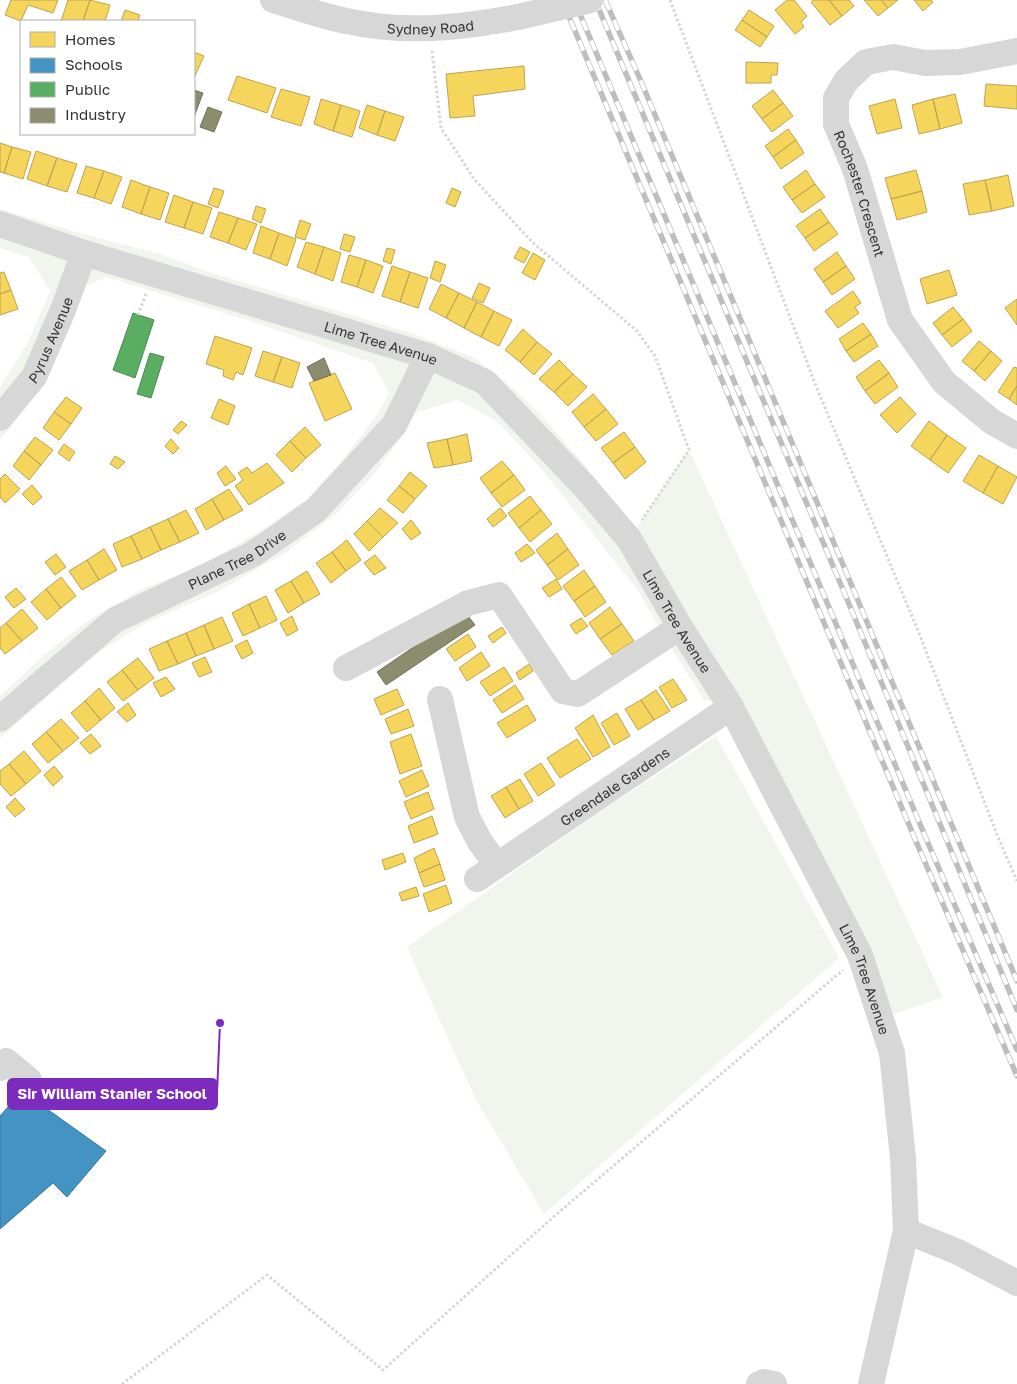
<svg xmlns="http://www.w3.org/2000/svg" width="1017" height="1384" font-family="'Golos Text',sans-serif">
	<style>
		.green { fill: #f1f5ed }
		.homes { fill: #f6d55c; stroke: #bca450 }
		.schools { fill: #4393c3; stroke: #3e7698 }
		.public { fill: #5aae61; stroke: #4e8953 }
		.industry { fill: #8c8c6e; stroke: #71715c }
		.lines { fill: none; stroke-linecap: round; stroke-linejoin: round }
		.path { stroke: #d6d6d6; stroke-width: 3; stroke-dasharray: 2.5 2.5; stroke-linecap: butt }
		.minor { stroke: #d7d7d7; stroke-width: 26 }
		.rail-casing { stroke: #bebebe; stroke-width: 5.5 }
		.rail { stroke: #fff; stroke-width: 4; stroke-dasharray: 11; stroke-linecap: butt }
		.minor-bridge { stroke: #d7d7d7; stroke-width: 26 }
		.labels { text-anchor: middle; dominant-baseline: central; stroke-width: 5; stroke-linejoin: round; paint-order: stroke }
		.street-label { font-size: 14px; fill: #333; stroke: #fff }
		.leader { fill: none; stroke: #7b2cbf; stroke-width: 2 }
		.callout-dot { fill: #7b2cbf; stroke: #fff; stroke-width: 2 }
		.callout { fill: #7b2cbf; stroke: #7b2cbf; stroke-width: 2 }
		.callout-label { font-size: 15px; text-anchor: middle; font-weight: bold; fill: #fff }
	</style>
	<rect width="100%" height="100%" fill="#fff"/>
	<path class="green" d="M0,209L76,232L160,254L209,272L414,334L473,357L504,380L540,414L585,465L606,496L629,539L689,450L943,997L881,1019L731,707L704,700L665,638L639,592L543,471L497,421L458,400L415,413L406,431L376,472L337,513L284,554L219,591L146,623L99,652L0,738V696L45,654L91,619L140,590L200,566L262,530L307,499L339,464L377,415L389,393L373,363L247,320L106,277L86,286L80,295L37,391L0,440V387L28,342L50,291L29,257L0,248Z
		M716,736L839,958L544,1214L475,1098L407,947L590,819Z"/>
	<path class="homes" d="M11,0H58L53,13L28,5L21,21L5,15Z
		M68,0H90L83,21H61Z
		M90,0L110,5L105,21H83Z
		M787,0H794L807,16L801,22L804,27L795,34L775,10Z
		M814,0H829L842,16L830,25L811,2Z
		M829,0H849L854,6L842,16Z
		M864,0H881L888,8L878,16Z
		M881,0H898L888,8Z
		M914,0H931L933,2L923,11Z
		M125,10L140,15L138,21H121Z
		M749,10L774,26L767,37L742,20Z
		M742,20L767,37L760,47L735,30Z
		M194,52L204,56L194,78Z
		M746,62L778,63L777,75H771V83H746Z
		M524,66L525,89L473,96L475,116L450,118L446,74Z
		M237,76L276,88L267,113L228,100Z
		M986,84L1017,86V109L984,106Z
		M281,89L310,97L301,126L271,117Z
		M773,90L783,103L762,119L752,106Z
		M955,94L962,123L940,129L933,99Z
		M321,99L341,105L333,131L314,124Z
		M895,99L902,128L877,134L869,106Z
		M933,99L940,129L919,134L912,105Z
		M783,103L793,116L772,132L762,119Z
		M341,105L360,111L352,137L333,131Z
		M367,105L385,111L377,135L359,128Z
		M385,111L404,117L395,141L377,135Z
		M788,129L796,140L773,157L765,146Z
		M796,140L804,153L781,169L773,157Z
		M0,143L12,147L4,173L0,172Z
		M12,147L31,152L23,179L4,173Z
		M36,151L57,158L47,186L27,179Z
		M57,158L77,164L67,192L47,186Z
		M86,166L104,171L94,198L77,193Z
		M806,170L815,184L792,200L783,187Z
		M916,170L922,191L891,199L885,178Z
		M104,171L122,177L111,204L94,198Z
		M1008,175L1014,206L992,211L985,180Z
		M131,180L150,187L141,214L122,207Z
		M985,180L992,211L969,215L963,184Z
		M815,184L825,197L802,213L792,200Z
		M150,187L169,193L160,220L141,214Z
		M214,188L224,191L218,208L208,204Z
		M452,188L461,192L455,207L446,203Z
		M922,191L927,212L897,220L891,199Z
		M174,195L193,202L184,228L165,222Z
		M193,202L212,208L203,234L184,228Z
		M256,206L266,209L261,223L252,219Z
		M820,209L829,222L805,238L796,226Z
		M219,212L238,218L228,243L210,237Z
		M238,218L257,224L246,250L228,243Z
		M300,220L311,224L305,240L295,237Z
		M829,222L838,234L814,251L805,238Z
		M261,226L279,233L270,259L253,253Z
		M279,233L296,239L287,266L270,259Z
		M344,234L355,237L350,252L340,249Z
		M306,242L324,247L315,274L297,267Z
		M324,247L341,253L333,281L315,274Z
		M520,247L530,252L524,263L514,258Z
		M387,248L395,250L391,264L383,261Z
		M837,252L846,266L823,282L814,269Z
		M533,253L545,260L535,280L522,273Z
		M349,255L366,260L357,287L341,282Z
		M366,260L383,266L373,293L357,287Z
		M435,261L446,265L440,282L430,278Z
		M392,266L410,272L400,302L382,296Z
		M846,266L855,279L832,295L823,282Z
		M949,270L957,295L927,304L920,279Z
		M4,272L11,290L0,294V273Z
		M410,272L428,278L418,308L400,302Z
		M479,283L490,288L483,303L472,298Z
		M441,284L459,293L446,318L429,309Z
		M11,290L18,309L0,315V294Z
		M853,291L861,303L855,307L859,313L838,328L825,311Z
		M459,293L477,302L464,328L446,318Z
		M1017,299V325L1005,308Z
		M477,302L494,311L481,337L464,328Z
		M953,307L963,319L942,335L933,323Z
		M494,311L512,320L499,346L481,337Z
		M963,319L972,331L952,347L942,335Z
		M863,323L871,334L846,351L839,339Z
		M523,329L537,342L520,362L505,350Z
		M871,334L878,346L854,362L846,351Z
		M215,336L252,348L243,375L236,372L233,380L223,376L224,370L206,364Z
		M979,341L991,351L974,371L962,361Z
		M537,342L552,354L534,375L520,362Z
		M263,351L282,357L273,382L255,376Z
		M991,351L1002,361L985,381L974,371Z
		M282,357L300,363L292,388L273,382Z
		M559,360L573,374L554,392L539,379Z
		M879,360L889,373L865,391L856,377Z
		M1014,367L1017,368V386L1009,399L998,392Z
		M335,373L352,409L325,421L309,383Z
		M889,373L898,387L875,404L865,391Z
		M573,374L587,387L568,406L554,392Z
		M1017,386V405L1009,399Z
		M593,394L606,409L584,427L572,412Z
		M66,397L82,408L71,424L54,412Z
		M900,397L916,414L897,433L880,415Z
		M219,399L235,406L228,425L211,418Z
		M606,409L618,424L596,441L584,427Z
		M54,412L71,424L59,440L43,428Z
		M181,421L187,425L178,434L173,430Z
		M929,421L947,435L930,460L911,446Z
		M305,427L321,445L306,458L290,441Z
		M624,432L635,447L613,463L601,448Z
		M467,434L472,461L453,465L447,439Z
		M947,435L966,448L948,473L930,460Z
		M35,437L53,450L41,465L24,451Z
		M171,439L179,448L173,454L165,446Z
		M447,439L453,465L434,468L427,443Z
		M290,441L306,458L292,472L276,455Z
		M64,444L75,452L69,461L58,453Z
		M635,447L646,462L625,479L613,463Z
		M24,451L41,465L29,480L13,466Z
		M979,455L998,466L983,493L963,481Z
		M115,456L125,462L118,469L110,464Z
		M502,461L514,475L491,493L480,478Z
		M267,463L284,483L249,505L235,486L243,480L238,473L247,467L252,473Z
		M226,466L236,479L225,486L217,473Z
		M998,466L1017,477L1003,504L983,493Z
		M410,472L427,486L415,499L399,486Z
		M5,474L20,489L5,503L0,497V479Z
		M514,475L525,490L502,507L491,493Z
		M32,485L42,497L33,505L22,494Z
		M399,486L415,499L403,513L387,500Z
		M229,489L243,510L224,520L212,499Z
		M530,496L541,510L519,528L508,513Z
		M212,499L224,520L206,530L195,509Z
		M380,508L398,523L383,537L367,521Z
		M500,508L507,516L493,527L487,519Z
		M186,510L199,533L180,542L168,519Z
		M541,510L552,524L530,542L519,528Z
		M168,519L180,542L161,550L150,527Z
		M411,520L421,533L411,540L402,529Z
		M367,521L383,537L369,551L354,534Z
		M150,527L161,550L142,559L131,536Z
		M557,533L568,549L547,565L536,550Z
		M131,536L142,559L122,567L113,544Z
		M347,540L361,560L346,571L332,552Z
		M527,544L535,553L521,562L515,553Z
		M104,549L117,570L99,580L87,560Z
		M568,549L579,565L558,580L547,565Z
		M332,552L346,571L331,583L316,563Z
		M56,554L66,567L55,575L45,562Z
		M375,555L386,568L374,575L364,563Z
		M87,560L99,580L82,590L69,571Z
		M584,570L595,586L574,601L563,586Z
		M307,571L320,594L304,603L291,581Z
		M61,577L76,596L61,608L46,589Z
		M556,579L562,589L549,597L542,588Z
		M291,581L304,603L288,613L275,590Z
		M595,586L606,602L585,617L574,601Z
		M16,588L26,599L14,608L5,597Z
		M46,589L61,608L47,620L31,602Z
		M266,596L277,620L260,628L249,604Z
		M249,604L260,628L243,636L232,613Z
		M610,607L622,624L600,639L589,623Z
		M22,609L38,628L22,641L6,623Z
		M292,616L298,630L287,636L280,623Z
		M222,617L233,641L214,649L204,625Z
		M581,618L588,626L576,634L570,625Z
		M6,623L22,641L5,654L0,648V628Z
		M622,624L634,641L612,655L600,639Z
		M204,625L214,649L196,656L186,633Z
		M502,627L506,633L493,643L488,636Z
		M186,633L196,656L178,664L167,641Z
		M468,634L476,647L455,661L446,649Z
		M247,640L253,653L242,659L235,646Z
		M167,641L178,664L159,671L149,649Z
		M481,652L490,666L467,681L459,668Z
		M205,657L212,672L199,677L192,663Z
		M138,658L154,678L138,690L122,670Z
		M529,664L533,671L520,680L516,673Z
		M504,667L513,681L490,696L480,682Z
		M122,670L138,690L123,701L107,682Z
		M166,677L175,689L161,697L153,683Z
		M673,679L687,700L672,708L659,687Z
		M515,685L524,699L502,713L493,700Z
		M99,688L115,708L101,720L85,701Z
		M397,689L404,705L381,715L374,699Z
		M656,690L670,711L654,720L641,700Z
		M641,700L654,720L638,730L625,709Z
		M85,701L101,720L87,732L71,713Z
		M128,703L136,715L127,722L117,712Z
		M527,705L536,720L507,738L497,723Z
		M408,709L414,726L391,734L385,719Z
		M617,713L630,736L614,745L601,723Z
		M593,715L610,747L593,757L575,728Z
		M61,719L79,738L63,751L46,732Z
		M46,732L63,751L48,763L32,744Z
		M91,734L101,746L90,754L80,743Z
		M411,734L422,766L400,774L390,742Z
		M577,739L591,759L560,778L547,758Z
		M24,751L41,771L26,784L9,764Z
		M541,763L555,785L538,796L524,774Z
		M9,764L26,784L11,796L0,784V771Z
		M54,766L63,777L53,786L44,775Z
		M422,770L429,786L406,797L399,781Z
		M520,779L533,801L519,809L506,787Z
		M506,787L519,809L505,818L491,796Z
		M428,792L434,809L411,819L404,802Z
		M15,798L25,809L15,817L6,807Z
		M432,816L438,834L414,843L408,826Z
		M434,848L440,864L419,873L414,858Z
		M403,853L406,862L385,870L382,860Z
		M440,864L445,880L424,887L419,873Z
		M446,885L452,903L429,912L423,894Z
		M416,887L419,896L402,901L399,893Z"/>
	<path class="schools" d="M19,1089L106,1151L67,1197L53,1183L0,1229V1116L8,1107Z"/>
	<path class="public" d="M133,313L154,320L135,378L113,370Z
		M150,353L164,357L151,398L137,394Z"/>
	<path class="industry" d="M194,90L203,93L194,117Z
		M208,107L222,112L214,132L200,127Z
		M324,358L331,375L314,381L307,367Z
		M465,612L475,625L386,685L377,672Z"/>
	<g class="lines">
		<path class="path" d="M670,0L816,386L919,633L998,837L1017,881
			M432,51L441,128L474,179L532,242L637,331L655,356L689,450L642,520
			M138,315L146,294
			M122,1384L267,1275L383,1370L551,1219L843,970"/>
		<g class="minor">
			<path id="s1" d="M273,0C297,7 322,16 346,21C406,34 459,28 518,17"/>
			<path id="s2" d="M1017,51L960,62L925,63L893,57L866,62L846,81L836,98V124L855,169L900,320L944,382L991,421L1017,436"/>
			<path id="s3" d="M0,224L84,253L428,356L485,382L585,487L629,539L680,627L731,707L860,955L892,1053L903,1158L906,1231L871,1384"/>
			<path id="s4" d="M0,418L34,377L63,310L84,253"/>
			<path d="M346,668L468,603L499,595L563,691L578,694L680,627"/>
			<path d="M440,699L467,817L480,842L497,865"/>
			<path id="s5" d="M0,719L115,620L253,554L316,510L394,425L428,356"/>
			<path id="s6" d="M477,879L731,707"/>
			<path d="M0,1068L6,1061L29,1080"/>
			<path d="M906,1231L958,1252L1017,1283"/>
			<path d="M759,1384L764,1382L774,1384"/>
		</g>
		<defs>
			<path id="rail" d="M562,0L915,839L1017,1076
				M574,0L925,836L1017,1050
				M595,0L849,604L1017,1010
				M605,0L640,79L1017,981"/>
		</defs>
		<use href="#rail" class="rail-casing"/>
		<use href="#rail" class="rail"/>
		<path class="minor-bridge" d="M518,17L590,0"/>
	</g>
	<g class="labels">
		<g class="street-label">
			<text stroke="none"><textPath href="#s1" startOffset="161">Sydney Road</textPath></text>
			<text stroke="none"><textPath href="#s2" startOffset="300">Rochester Crescent</textPath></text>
			<text stroke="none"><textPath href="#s4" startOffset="94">Pyrus Avenue</textPath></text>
			<text stroke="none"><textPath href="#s3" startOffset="399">Lime Tree Avenue</textPath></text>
			<text stroke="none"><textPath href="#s5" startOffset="288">Plane Tree Drive</textPath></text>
			<text stroke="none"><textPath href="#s3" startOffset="819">Lime Tree Avenue</textPath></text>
			<text stroke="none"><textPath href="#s6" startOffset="166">Greendale Gardens</textPath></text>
			<text stroke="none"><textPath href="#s3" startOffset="1224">Lime Tree Avenue</textPath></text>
		</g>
	</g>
	<path class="leader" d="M220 1023L217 1094"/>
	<circle class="callout-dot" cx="220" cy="1023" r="5"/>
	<rect class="callout" x="8" y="1079" width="209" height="30" rx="5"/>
	<g class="callout-label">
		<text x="112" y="1099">Sir William Stanier School</text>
	</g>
	<rect x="20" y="20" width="175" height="115" fill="#ffffff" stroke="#adadad"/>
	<rect x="30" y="32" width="25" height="15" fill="#f6d55c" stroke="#adadad"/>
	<text x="65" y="45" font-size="15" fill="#333333">Homes</text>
	<rect x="30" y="58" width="25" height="15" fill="#4393c3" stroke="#adadad"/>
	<text x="65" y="70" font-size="15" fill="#333333">Schools</text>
	<rect x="30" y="82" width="25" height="15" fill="#5aae61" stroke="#adadad"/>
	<text x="65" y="95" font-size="15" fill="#333333">Public</text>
	<rect x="30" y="108" width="25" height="15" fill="#8c8c6e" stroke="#adadad"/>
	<text x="65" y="120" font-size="15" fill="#333333">Industry</text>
</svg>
